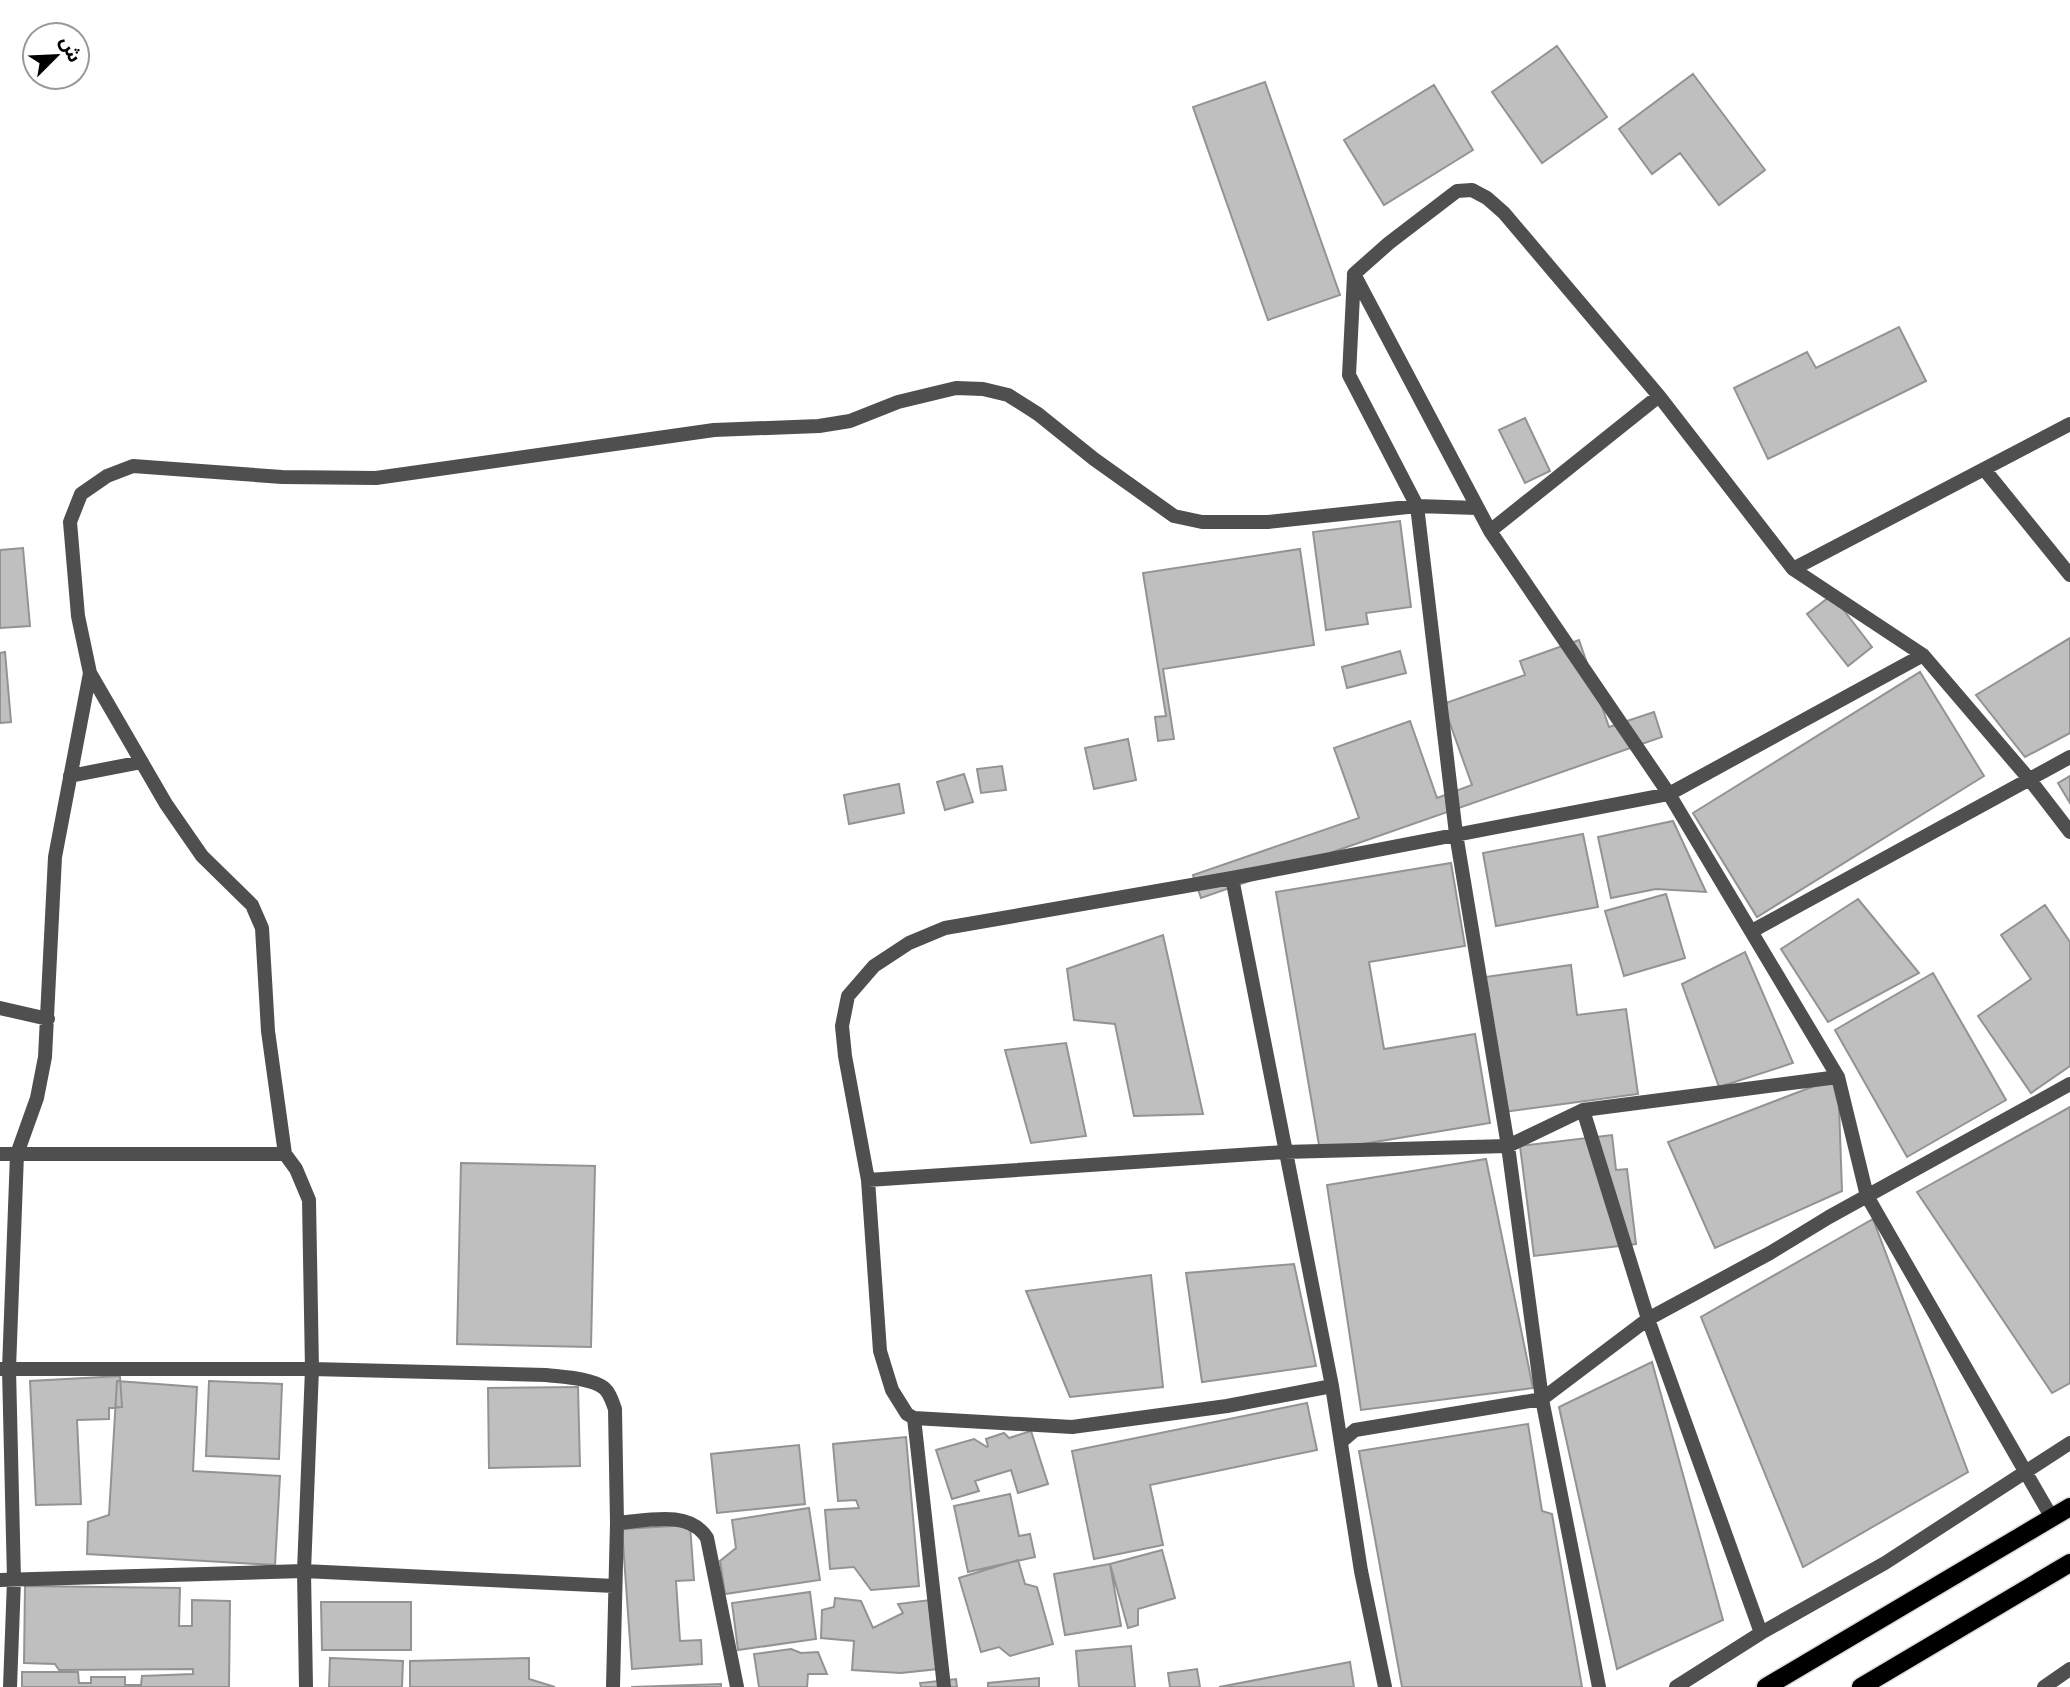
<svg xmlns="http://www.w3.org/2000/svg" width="2070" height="1687" font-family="'Work Sans','Noto Sans Arabic',sans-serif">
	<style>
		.building { fill: #bfbfbf; stroke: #939393; stroke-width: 2 }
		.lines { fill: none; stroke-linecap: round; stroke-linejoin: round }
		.primary-casing { stroke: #dbdbdb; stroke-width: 21 }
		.minor { stroke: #4f4f4f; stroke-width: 14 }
		.primary { stroke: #000; stroke-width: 18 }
	</style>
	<rect width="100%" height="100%" fill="#fff"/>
	<path class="building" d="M1557,46L1607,117L1542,163L1492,92Z
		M1693,74L1765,170L1719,205L1680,153L1652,174L1619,129Z
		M1265,82L1340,295L1268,320L1193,107Z
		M1434,85L1473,150L1384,205L1344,140Z
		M1899,327L1926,381L1768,459L1734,388L1807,352L1816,368Z
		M1525,418L1550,471L1525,483L1499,430Z
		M1400,521L1411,607L1366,613L1368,624L1326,630L1313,532Z
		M23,548L30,626L0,628V550Z
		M1300,549L1314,645L1163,669L1174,739L1158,741L1155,717L1166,716L1143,573Z
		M1832,595L1872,647L1848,666L1807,614Z
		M2070,638V733L2025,757L1976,695Z
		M1579,640L1609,727L1654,712L1662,737L1201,898L1193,875L1359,818L1334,748L1410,721L1437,798L1472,785L1443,704L1525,675L1520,661Z
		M1400,651L1406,673L1347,688L1342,667Z
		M5,652L11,722L0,723V653Z
		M1920,672L1984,776L1757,917L1693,813Z
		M1128,739L1136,780L1094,789L1085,748Z
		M1002,766L1006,790L981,793L977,769Z
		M964,774L973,802L945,810L937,782Z
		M2070,776V803L2058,783Z
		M899,784L904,813L849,824L844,795Z
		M1673,821L1706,892L1656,889L1611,898L1598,837Z
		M1583,834L1598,907L1496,926L1483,853Z
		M1451,863L1465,946L1369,962L1384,1049L1475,1034L1490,1123L1320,1151L1276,892Z
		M1666,894L1685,958L1624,976L1605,911Z
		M1858,899L1919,973L1828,1022L1781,949Z
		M2045,905L2070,942V1066L2031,1093L1978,1016L2031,979L2001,935Z
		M1163,935L1203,1114L1134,1116L1115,1024L1074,1020L1067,969Z
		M1745,952L1793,1063L1719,1087L1682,984Z
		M1571,965L1577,1015L1626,1009L1638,1094L1504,1112L1485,977Z
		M1933,973L2006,1100L1907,1157L1835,1030Z
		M1066,1043L1086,1136L1031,1143L1005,1050Z
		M1838,1077L1842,1191L1715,1248L1668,1142Z
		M2070,1107V1383L2052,1393L1917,1192Z
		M1612,1135L1616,1170L1627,1169L1636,1244L1534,1256L1520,1146Z
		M1486,1159L1533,1388L1361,1410L1327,1185Z
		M461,1163L595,1166L591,1347L457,1344Z
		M1873,1219L1968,1472L1803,1567L1701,1317Z
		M1294,1264L1316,1366L1202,1382L1186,1273Z
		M1151,1275L1163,1387L1070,1397L1026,1291Z
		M1652,1362L1723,1620L1617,1669L1559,1407Z
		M120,1376L122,1407L109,1408V1419L77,1420L81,1504L36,1505L30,1381Z
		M117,1381L197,1387L193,1471L280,1476L275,1565L87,1554L88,1522L109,1515Z
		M209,1381L282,1384L279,1459L206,1456Z
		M578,1387L580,1466L489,1468L488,1388Z
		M1307,1403L1317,1450L1150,1485L1163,1545L1094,1559L1072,1451Z
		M1528,1424L1542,1511L1552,1514L1582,1687H1402L1359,1451Z
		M1031,1431L1048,1484L1018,1493L1011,1470L975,1481L979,1491L952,1499L936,1450L974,1439L987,1447L988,1446L986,1439L1004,1433L1009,1438Z
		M906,1437L919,1586L871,1590L854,1567L830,1569L825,1510L859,1508L856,1500L838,1501L833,1444Z
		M799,1445L805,1504L717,1513L711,1454Z
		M1010,1494L1019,1536L1030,1534L1035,1557L968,1572L954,1506Z
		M809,1508L820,1580L725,1594L720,1561L736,1548L732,1520Z
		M690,1525L694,1580L676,1581L680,1641L701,1640L702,1664L632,1669L622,1529Z
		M1162,1550L1175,1598L1138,1609V1625L1128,1628L1110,1564Z
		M1018,1560L1025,1584L1037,1587L1053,1644L1010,1656L999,1647L981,1652L959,1578Z
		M1110,1564L1121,1626L1065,1635L1054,1574Z
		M25,1586L180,1588L179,1626H192V1600L230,1601L229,1687H22V1672H78L79,1683H91V1677H125V1685H141L142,1676L193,1674V1669L59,1670L55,1664L24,1663Z
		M810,1592L816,1639L738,1650L732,1603Z
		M835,1598L861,1601L873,1628L903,1613L898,1604L930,1600L938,1669L901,1673L852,1670L854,1641L821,1638L822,1610L834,1607Z
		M321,1602H411V1650H322Z
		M1131,1646L1135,1687H1079L1076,1651Z
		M791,1649L801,1653L818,1652L827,1674H808L807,1687H759L754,1654Z
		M330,1658L403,1661L402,1687H329Z
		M529,1658V1679L555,1687H410V1661Z
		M1350,1662L1354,1687H1219Z
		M1197,1669L1200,1687H1170L1168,1673Z
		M1039,1678V1687H988V1683Z
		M956,1679L957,1687H921L920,1683Z
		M721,1684V1687H631Z"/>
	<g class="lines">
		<defs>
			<path id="primary" d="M1766,1687L2070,1507
				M1861,1687L2070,1563"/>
		</defs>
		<use href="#primary" class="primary-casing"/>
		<path class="minor" d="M1354,275L1349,375L1417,506L1456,834L1508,1146L1542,1399L1599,1687
			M1984,469L2070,575
			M1490,531L1659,396
			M1793,569L2070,424
			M70,776L142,762
			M1232,878L1332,1386L1361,1571L1385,1687
			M1752,931L2070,757
			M0,1008L48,1019
			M1583,1110L1648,1319L1761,1633
			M0,1154H285L296,1169L309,1200L312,1369L304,1571L306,1687
			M285,1154L268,1031L262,928L252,905L202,856L166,804L90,673L78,616L70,522L81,494L107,476L133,466L282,477L376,478L714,430L819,426L850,421L898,402L956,388L983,389L1008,395L1038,414L1094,459L1174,516L1202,522H1268L1417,506L1477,508
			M868,1180L1284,1152L1508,1146L1583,1110L1838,1077
			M1,1369H312L546,1375C562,1377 592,1378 604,1388C610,1393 612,1401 615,1409L617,1523L613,1687
			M914,1418L1072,1427L1227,1406L1332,1386
			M1341,1442L1355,1430L1542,1399L1648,1319L1770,1253L1829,1217L2070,1084
			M2052,1518L1867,1196L1838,1077L1669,794L1490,531L1354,274L1389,243L1457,191L1472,190L1487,198L1504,213L1659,396L1793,569L1923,655L2030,780L2070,832
			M617,1523C646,1521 689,1509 707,1538L737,1687
			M0,1580L304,1571L614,1586
			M10,1687L14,1580L9,1369L17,1154L37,1098L45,1057L55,857L90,673
			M944,1687L914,1418L907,1414L892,1390L880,1351L868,1180L845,1056L842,1026L848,996L874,966L909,943L945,928L1232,878L1669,794L1923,655
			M1676,1687L1761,1633L1885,1563L2070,1443
			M2044,1687L2070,1669"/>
		<use href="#primary" class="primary"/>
	</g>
	<g transform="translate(56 56) rotate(66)"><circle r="33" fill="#ffffff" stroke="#999999" stroke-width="2"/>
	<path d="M0-5L12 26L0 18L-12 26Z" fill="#000000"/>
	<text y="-10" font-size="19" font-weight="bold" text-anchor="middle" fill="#000000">ش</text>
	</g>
</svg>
